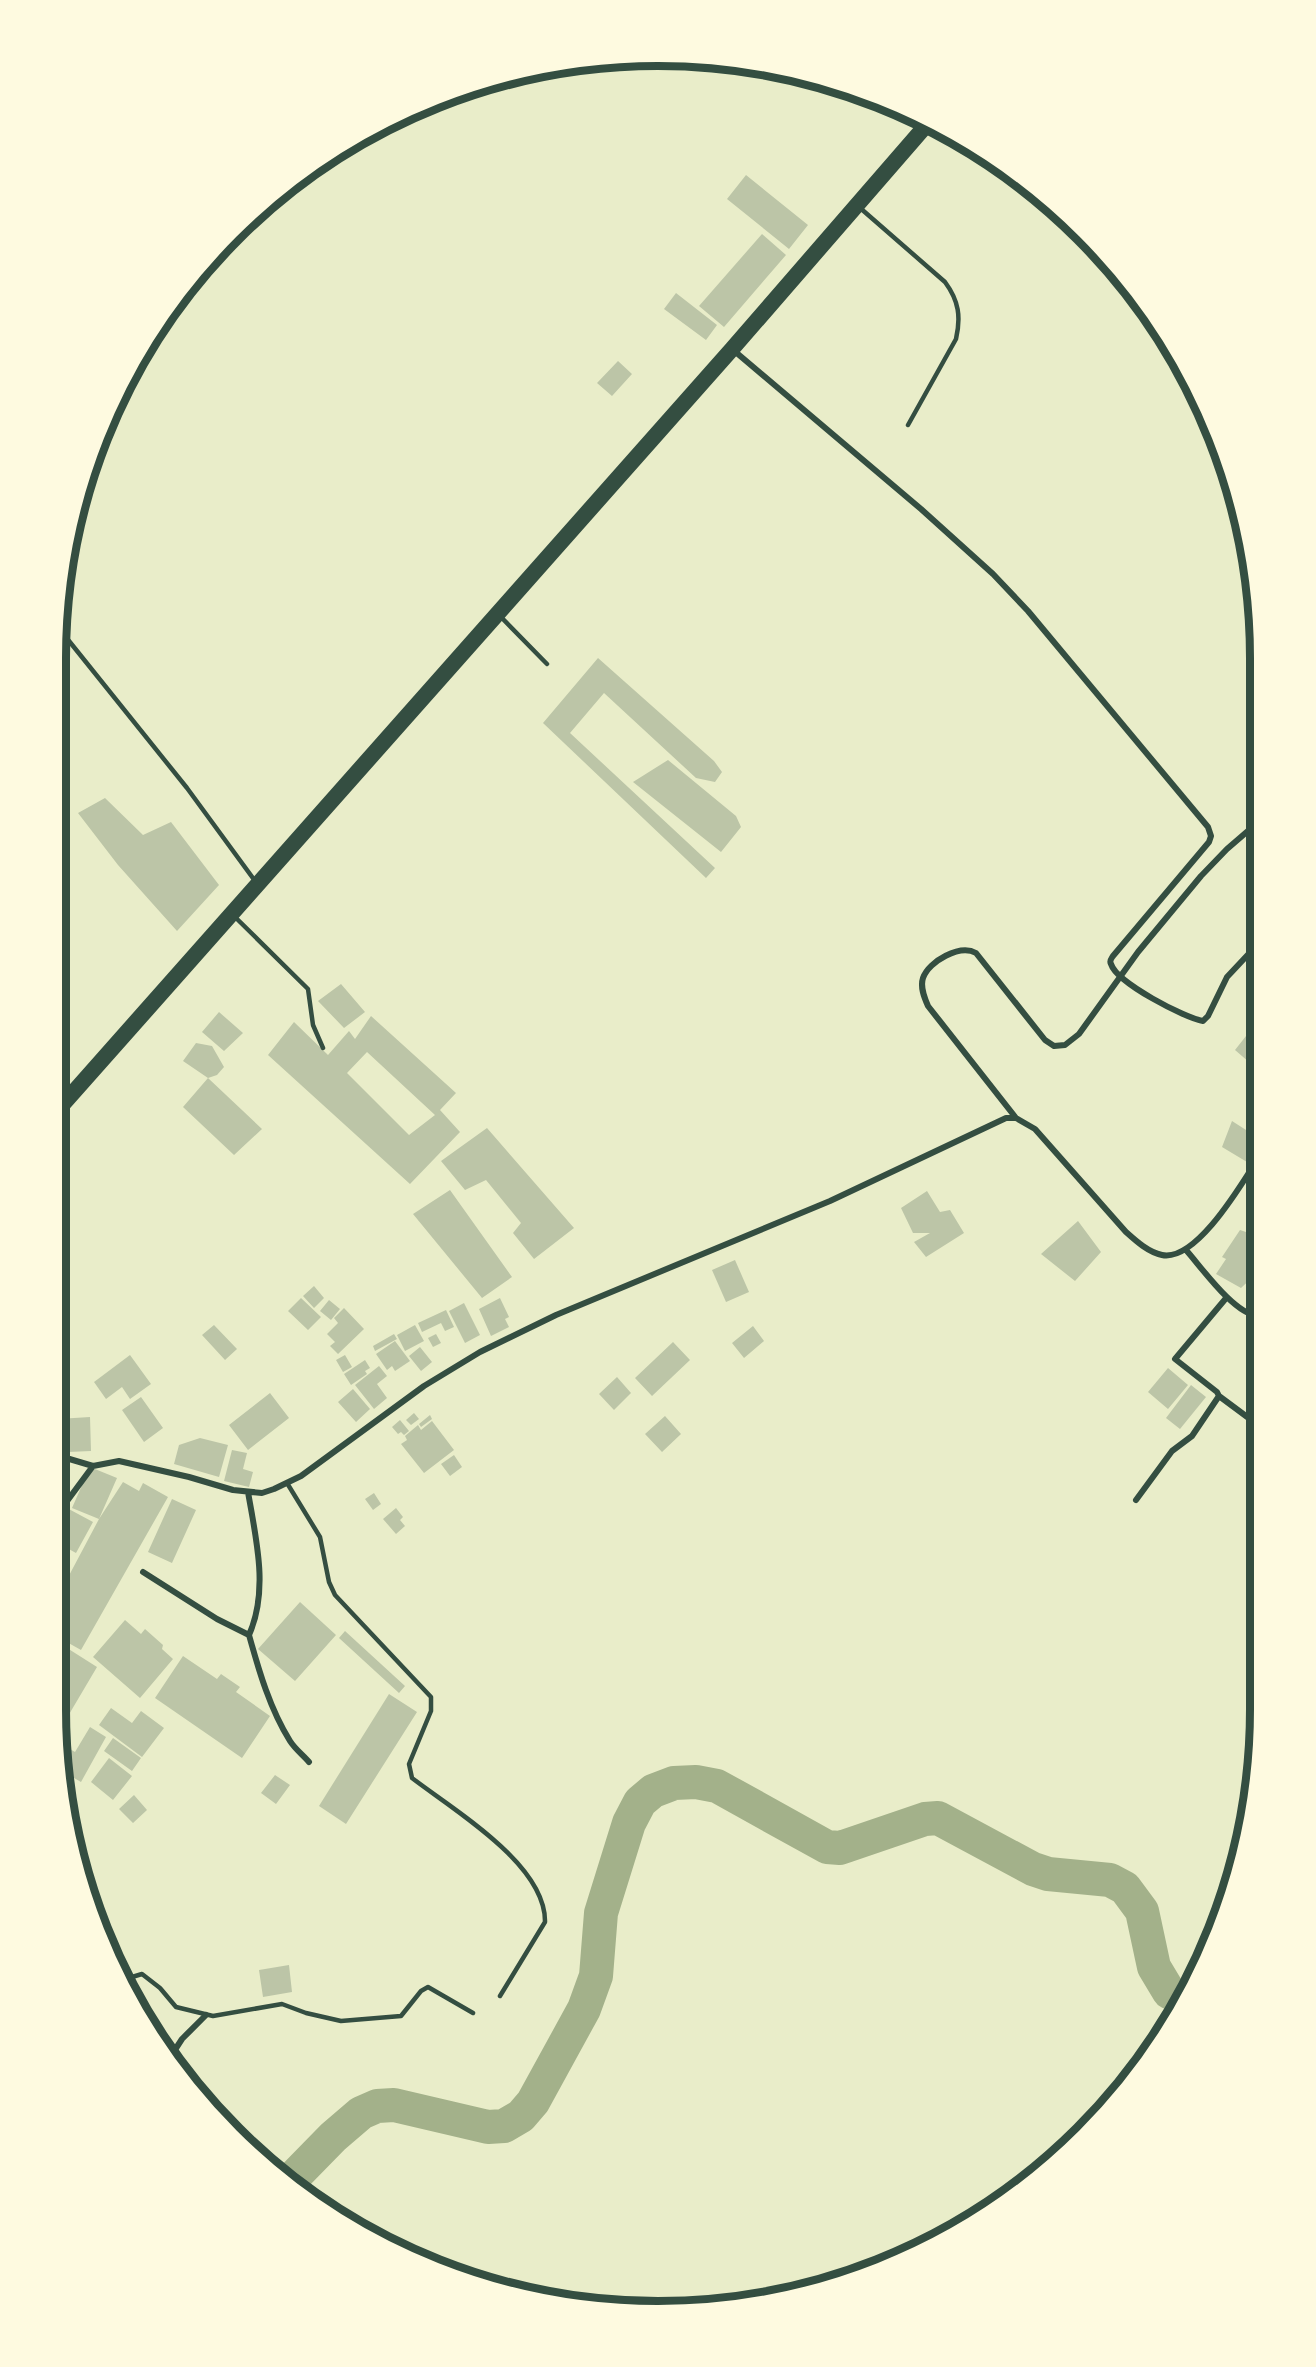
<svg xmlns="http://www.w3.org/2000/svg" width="1316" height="2367" font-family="Mulish,sans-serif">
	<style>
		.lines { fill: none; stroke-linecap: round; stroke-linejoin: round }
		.river { stroke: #a3b18a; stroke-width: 34 }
		.building { fill: #bcc5a7; fill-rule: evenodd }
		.service { stroke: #344e41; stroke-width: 4.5 }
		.minor { stroke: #344e41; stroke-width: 6 }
		.trunk { stroke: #344e41; stroke-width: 16 }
		.rim { fill: none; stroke: #344e41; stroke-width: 8 }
	</style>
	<rect width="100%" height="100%" fill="#e9edc9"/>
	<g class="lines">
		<path class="river" d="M288,2183L333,2137L361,2113L377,2106L394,2105L488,2127L504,2126L521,2116L533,2102L584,2009L596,1976L601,1913L629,1823L640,1802L653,1791L674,1783L696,1782L717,1786L827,1847L840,1848L925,1819L938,1818L1033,1869L1048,1874L1110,1880L1125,1888L1142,1911L1154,1967L1169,1992L1184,1999"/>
	</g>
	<path class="building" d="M1008,171L1028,186V187L1005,176Z
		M746,175L808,225L789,249L727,199Z
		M762,234L786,255L724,327L699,306Z
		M676,293L717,325L706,340L664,309Z
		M618,361L632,374L612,396L597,383Z
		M598,658L714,761L722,772L715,782L696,778L604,693L570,733L715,868L706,878L543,723Z
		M668,760L736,816L741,827L721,852L633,782Z
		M105,798L143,835L171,822L219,885L177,931L118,865L78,813Z
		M341,984L365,1012L344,1028L318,1001Z
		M219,1012L243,1033L224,1051L202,1032Z
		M371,1016L456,1093L440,1110L460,1132L410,1184L268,1055L294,1022L328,1055L349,1031L355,1039ZM367,1052L435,1115L409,1135L347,1073Z
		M1257,1022V1069L1235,1050Z
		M196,1043L212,1046L224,1067L217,1075L208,1078L183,1061Z
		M208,1078L262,1129L234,1155L183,1107Z
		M1232,1121L1257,1137V1146L1247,1162L1222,1147Z
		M487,1128L574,1228L534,1259L513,1233L521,1223L486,1180L465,1190L441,1161Z
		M450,1190L512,1277L482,1298L413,1214Z
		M927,1191L940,1212L950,1210L964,1233L926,1257L914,1242L930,1233H913L901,1208Z
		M1078,1221L1101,1252L1075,1281L1041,1254Z
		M1240,1230L1258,1236V1272L1241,1288L1216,1274L1226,1259L1222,1257Z
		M735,1260L749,1292L726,1302L712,1270Z
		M314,1286L324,1298L314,1308L303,1296Z
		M301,1298L321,1317L308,1330L288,1311Z
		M500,1298L509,1317L505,1319L509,1327L491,1336L479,1309Z
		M329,1300L340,1309L331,1320L320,1311Z
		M464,1303L480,1335L465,1343L449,1311Z
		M344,1308L364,1329L338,1354L330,1346L335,1342L327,1334L338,1323L334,1318Z
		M446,1310L454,1327L445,1331L441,1323L422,1332L418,1323Z
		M214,1325L237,1349L225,1360L202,1335Z
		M415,1325L424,1341L405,1351L397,1335Z
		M753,1326L764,1341L744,1358L732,1343Z
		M394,1334L397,1339L375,1351L373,1346Z
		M436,1334L441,1343L433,1347L428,1338Z
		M395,1341L410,1361L395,1371L392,1366L387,1370L376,1354Z
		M673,1342L690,1360L652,1396L635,1378Z
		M420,1347L432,1362L421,1371L409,1356Z
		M130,1355L151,1384L130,1399L122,1387L106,1399L94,1382Z
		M345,1355L352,1367L343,1372L336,1360Z
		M365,1360L370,1368L365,1371L367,1374L351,1385L344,1374Z
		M379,1366L387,1376L377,1384L387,1398L374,1409L355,1385Z
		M1168,1368L1188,1385L1168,1409L1148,1392Z
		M617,1377L631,1393L614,1410L599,1394Z
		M1191,1385L1206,1397L1180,1429L1166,1418Z
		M353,1389L370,1409L356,1422L338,1402Z
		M270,1393L289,1418L248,1450L229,1425Z
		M141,1397L163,1428L144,1442L122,1410Z
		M414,1413L419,1419L411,1425L406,1420Z
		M430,1415L432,1419L421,1427L419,1424Z
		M665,1416L681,1434L662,1452L645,1434Z
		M90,1417L91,1451L68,1452V1434H58V1419Z
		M400,1420L409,1431L404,1435L401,1432L398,1434L392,1427Z
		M432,1421L454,1450L424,1473L401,1444L407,1440L405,1436L418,1425L421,1430Z
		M200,1438L228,1445L219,1477L174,1464L179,1445Z
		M232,1450L247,1453L243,1469L253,1472L249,1487L224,1481Z
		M454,1455L462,1467L450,1476L441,1464Z
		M90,1467L117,1478L99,1519L72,1508Z
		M123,1482L139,1491L143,1483L168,1497L81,1650L56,1636V1600L99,1519Z
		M374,1493L381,1504L373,1510L365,1499Z
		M172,1499L196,1510L172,1563L148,1552Z
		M65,1507L93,1522L76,1553L56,1542V1524Z
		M396,1508L403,1517L400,1520L405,1526L396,1534L383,1519Z
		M300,1602L336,1635L295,1681L258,1649Z
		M125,1620L141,1634L145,1629L163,1645L162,1649L173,1659L140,1698L93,1657Z
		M345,1631L405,1686L399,1693L339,1638Z
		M56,1641L97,1667L58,1733L56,1709Z
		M183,1656L217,1679L221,1674L240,1687L236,1692L270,1716L242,1758L155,1698Z
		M389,1694L417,1712L346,1824L319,1806Z
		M111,1708L132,1723L141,1711L164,1728L142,1757L99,1725Z
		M90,1727L106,1737L81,1782L62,1771L59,1747L61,1744L75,1752Z
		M113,1738L141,1758L132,1771L104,1751Z
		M109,1758L132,1776L113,1800L91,1782Z
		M275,1775L290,1785L276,1804L261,1793Z
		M134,1795L147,1810L133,1823L119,1809Z
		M65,1810L75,1817L67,1828V1826Z
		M289,1965L292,1992L263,1997L259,1970Z"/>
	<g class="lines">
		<path class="service" d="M859,207L945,282C959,301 961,317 956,339L908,425
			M500,616L547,664
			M57,626L187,788L255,881
			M235,917L308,989L313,1025L323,1048
			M287,1483L320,1537L329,1582L335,1595L431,1697V1711L409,1764L412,1778C452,1809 546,1864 545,1922L500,1996
			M122,1980L142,1974L160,1988L176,2007L213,2016L282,2004L306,2013L341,2021L401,2016L421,1991L428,1987L473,2013"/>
		<path class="minor" d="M732,349L921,509L993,574L1028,611L1208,827L1211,836L1209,842L1113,956C1111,959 1109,961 1111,964C1117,983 1185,1018 1203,1021L1208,1016L1227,977L1257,945
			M1016,1118L928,1006C924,997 920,987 923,978C929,961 960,944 976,953L1045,1040L1054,1046L1065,1045L1079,1034L1138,952L1201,876L1227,849L1256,824
			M1186,1250C1202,1268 1234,1314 1258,1316
			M1219,1396L1254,1422
			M56,1455L93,1466L119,1461L189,1477L233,1490L262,1493L274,1489L301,1476L424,1386L480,1352L556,1315L830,1201L1006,1118H1016L1035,1129L1126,1232C1136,1241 1148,1252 1162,1255C1196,1262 1241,1185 1257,1160
			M1136,1500L1172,1451L1192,1436L1219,1396L1217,1392L1175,1359L1227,1297
			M56,1516L93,1466
			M143,1572L217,1619L249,1635C269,1590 256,1539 248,1492
			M249,1635C259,1671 270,1709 290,1741C295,1749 303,1755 309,1762
			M169,2059L182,2039L206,2015"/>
		<path class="trunk" d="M56,1112L732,349L929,122"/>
	</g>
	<path d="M0 0H1316V2367H0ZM658 66H658A592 592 0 0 1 1250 658V1709A592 592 0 0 1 658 2301H658A592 592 0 0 1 66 1709V658A592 592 0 0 1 658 66Z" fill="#fefae0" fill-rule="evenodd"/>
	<path class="rim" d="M658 66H658A592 592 0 0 1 1250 658V1709A592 592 0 0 1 658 2301H658A592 592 0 0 1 66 1709V658A592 592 0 0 1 658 66Z"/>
</svg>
